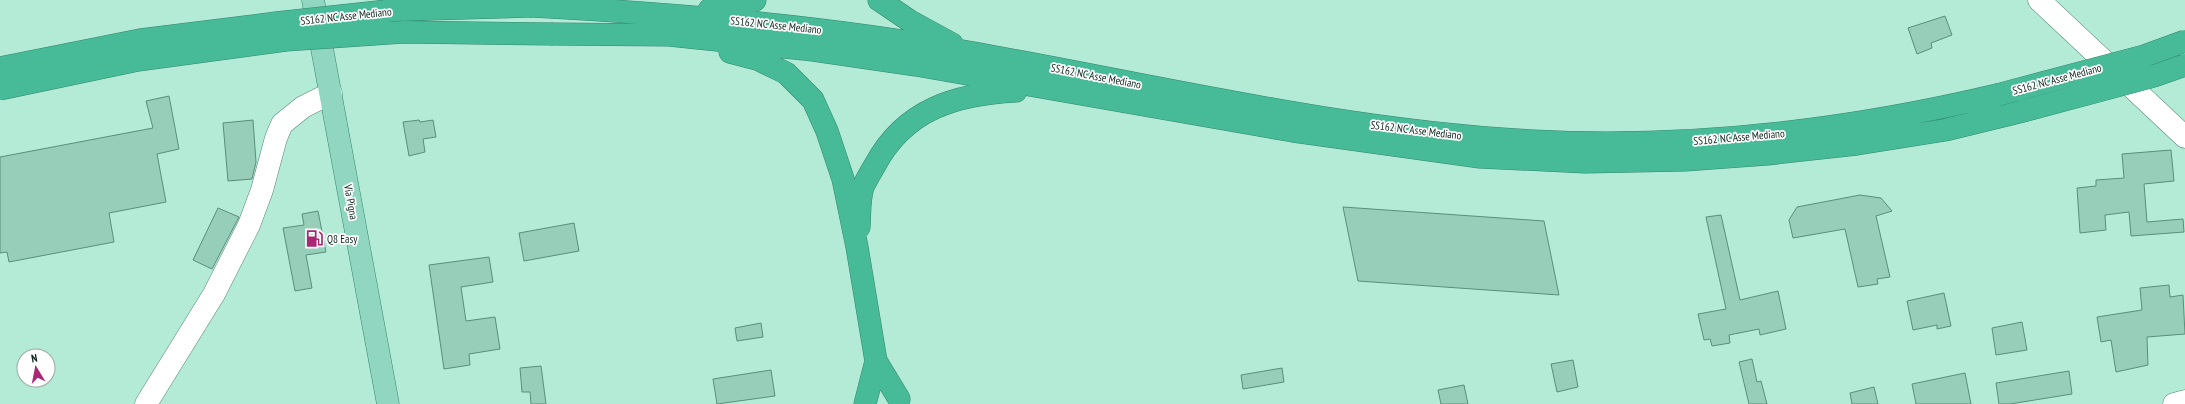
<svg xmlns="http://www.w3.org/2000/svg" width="2185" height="404" font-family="'PT Sans Narrow',sans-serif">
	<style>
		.building { fill: #97ceba; stroke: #598e7c }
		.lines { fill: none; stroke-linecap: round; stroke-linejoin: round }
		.minor-casing { stroke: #558977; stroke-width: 23 }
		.major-casing { stroke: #33866d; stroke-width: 23 }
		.highway-casing { stroke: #33866d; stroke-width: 23 }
		.minor { stroke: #fff; stroke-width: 22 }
		.major { stroke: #91d6c1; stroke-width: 22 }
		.highway { stroke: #47bb98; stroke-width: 22 }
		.highway-bridge-casing { stroke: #33866d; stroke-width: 23; stroke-linecap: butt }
		.highway-bridge { stroke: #47bb98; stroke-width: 22 }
		.labels { text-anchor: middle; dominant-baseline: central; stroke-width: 3.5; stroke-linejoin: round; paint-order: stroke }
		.street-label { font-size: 11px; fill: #0e241d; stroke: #fefefe }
		.poi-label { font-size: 11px; fill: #0e241d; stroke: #fefefe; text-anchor: start }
	</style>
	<rect width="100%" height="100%" fill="#b4ebd7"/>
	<path class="building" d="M1945,16L1952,35L1931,43L1932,48L1917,54L1908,28Z
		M169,96L179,149L157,154L166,202L109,213L114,242L9,262L7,252L0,253V157L153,128L146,101Z
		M253,120L256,162L252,179L228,181L223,123Z
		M419,120L420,122L433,120L436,137L423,139L425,152L409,156L403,122Z
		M2171,150L2174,181L2144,184L2147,222L2183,219L2184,232L2131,236L2129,212L2105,215L2106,230L2080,233L2077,188L2096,186V180L2124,178L2122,154Z
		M1860,195L1881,198L1892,211L1876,216L1890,277L1877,279L1878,284L1858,287L1845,229L1793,238L1789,220L1797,207Z
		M1343,207L1544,221L1559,295L1358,281Z
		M218,208L239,217L212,269L193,260Z
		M318,211L326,252L306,255L312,288L295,291L283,228L304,225L302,214Z
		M1721,215L1740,300L1778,291L1786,329L1760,335L1759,329L1729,335L1730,343L1712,346L1710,339L1704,340L1698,314L1726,309L1706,217Z
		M574,223L579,251L524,261L519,233Z
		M489,257L493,282L461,287L466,321L495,317L500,349L469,354L470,365L444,369L429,265Z
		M2169,285L2170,297L2183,295L2185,334L2147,337L2148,365L2116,372L2111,340L2101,342L2097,317L2142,310L2140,288Z
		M1944,293L1951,326L1937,329V325L1913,330L1907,301Z
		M2022,322L2027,350L1996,355L1992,328Z
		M761,323L763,337L737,341L735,328Z
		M1752,359L1757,382L1761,381L1767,404H1749L1739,362Z
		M1573,360L1578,387L1557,392L1551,364Z
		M541,366L546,404H531L530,392H522L520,368Z
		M1282,368L1284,382L1243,389L1241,375Z
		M771,370L775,396L717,404L713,379Z
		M2069,371L2072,394L2010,404H1999L1996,383Z
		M1965,373L1971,404H1916L1912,384Z
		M1464,385L1468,404H1441L1438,390Z
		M1874,387L1878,404H1852L1850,393Z"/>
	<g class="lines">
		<defs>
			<path id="minor" d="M2039,0L2185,137
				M146,404L214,294L249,225L262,190L276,138L282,124L303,107L331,93
				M2174,404L2185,401"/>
			<path id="major" d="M313,0L388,404"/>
			<path id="highway" d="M879,0L910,21L952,44
				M532,6C679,14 824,26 968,52C1155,85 1342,131 1533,141C1689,149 1845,131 1997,95
				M709,10L725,8L755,0
				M553,34L669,35L813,50L916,65L1293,131L1480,157L1585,162L1685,160L1767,154L1857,144L1945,130L2023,111
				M730,52L757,59L786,73L813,100L827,131L843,179L857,247L876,361L865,404
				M859,227C860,215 859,199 863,187C866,180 871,172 875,165C905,109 956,94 1016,91
				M876,361L899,399"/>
		</defs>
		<use href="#minor" class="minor-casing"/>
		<use href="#major" class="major-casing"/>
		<use href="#highway" class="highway-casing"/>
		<use href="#minor" class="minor"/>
		<use href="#major" class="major"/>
		<use href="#highway" class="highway"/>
		<defs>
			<path id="highway-bridge" d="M0,68L140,40L276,23L395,10L532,6
				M0,89L138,60L286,40L404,32L553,34
				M1997,95L2144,56L2185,41
				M2023,111L2154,76L2185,65"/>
		</defs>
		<use href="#highway-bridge" class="highway-bridge-casing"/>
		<use href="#highway-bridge" class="highway-bridge"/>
	</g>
	<defs>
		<symbol id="fuel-bare" viewBox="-9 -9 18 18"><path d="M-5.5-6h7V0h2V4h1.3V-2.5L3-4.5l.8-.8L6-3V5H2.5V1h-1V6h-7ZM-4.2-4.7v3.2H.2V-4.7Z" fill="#a92773" stroke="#fefefe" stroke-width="2.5" paint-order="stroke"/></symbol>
	</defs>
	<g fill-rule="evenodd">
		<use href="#fuel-bare" x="302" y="226" width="25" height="25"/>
	</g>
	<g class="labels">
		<g class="street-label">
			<text transform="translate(346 16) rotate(-6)">SS162 NC Asse Mediano</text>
			<text transform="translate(776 25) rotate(6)">SS162 NC Asse Mediano</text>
			<text transform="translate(1096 76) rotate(11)">SS162 NC Asse Mediano</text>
			<text transform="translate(2057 79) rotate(-15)">SS162 NC Asse Mediano</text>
			<text transform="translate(1416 130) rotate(7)">SS162 NC Asse Mediano</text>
			<text transform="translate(1739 137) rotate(-5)">SS162 NC Asse Mediano</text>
			<text transform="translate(351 202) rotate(80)">Via Pigna</text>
		</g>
		<g class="poi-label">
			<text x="327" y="239">Q8 Easy</text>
		</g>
	</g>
	<g transform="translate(36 368) rotate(350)"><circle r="19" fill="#fefefe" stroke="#9ea7a4"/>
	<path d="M0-3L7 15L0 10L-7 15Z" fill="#a92773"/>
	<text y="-6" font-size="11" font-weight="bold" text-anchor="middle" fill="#0e241d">N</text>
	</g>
</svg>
